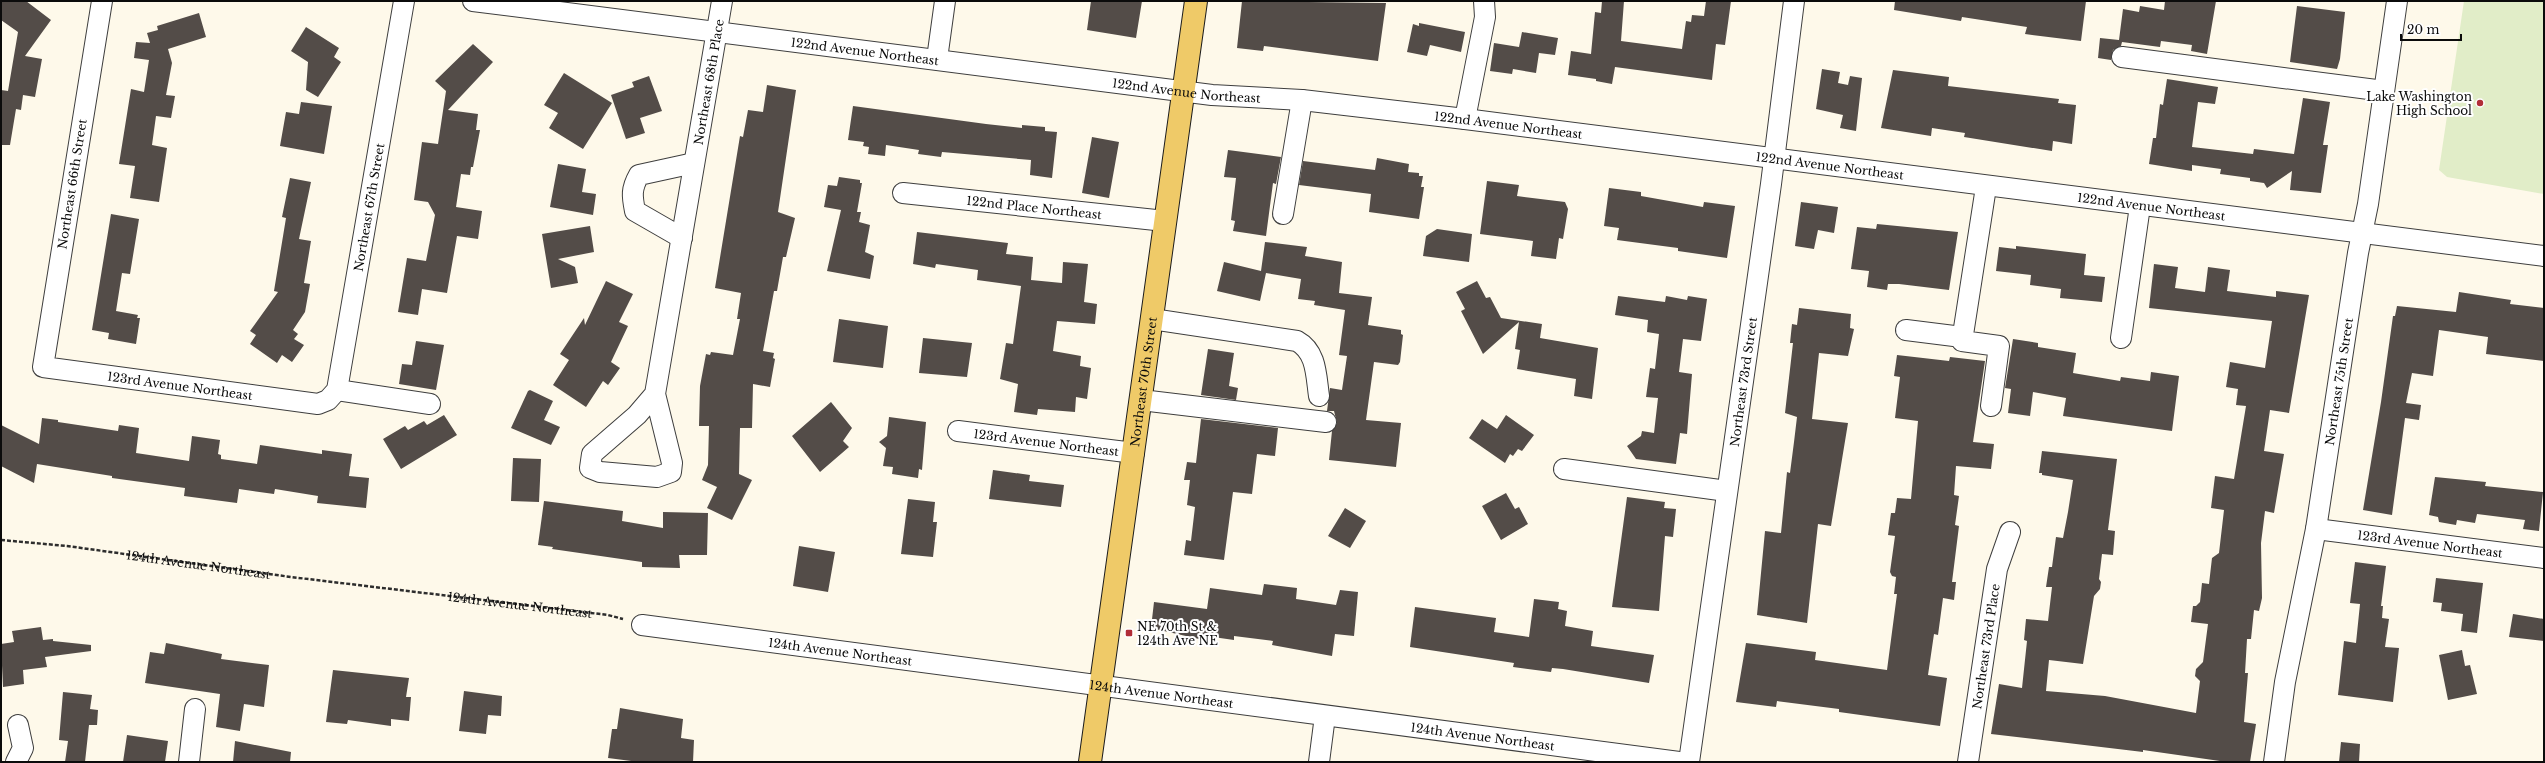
<svg xmlns="http://www.w3.org/2000/svg" width="2545" height="763" font-family="'Libre Baskerville',serif">
	<style>
		.pitch { fill: #e1edc8 }
		.building { fill: #534c48 }
		.lines { fill: none; stroke-linecap: round; stroke-linejoin: round }
		.minor-casing { stroke: #3e3e3e; stroke-width: 22 }
		.major-casing { stroke: #1c1c1c; stroke-width: 24 }
		.path { stroke: #2d2d2d; stroke-width: 2.5; stroke-dasharray: 4 2; stroke-linecap: butt }
		.minor { stroke: #fff; stroke-width: 20 }
		.major { stroke: #efca68; stroke-width: 22 }
		.poi-dot { fill: #b12d37; stroke: #fff; stroke-width: 1.5 }
		.labels { text-anchor: middle; dominant-baseline: central; stroke-width: 4; stroke-linejoin: round; paint-order: stroke }
		.street-label { font-size: 12px; fill: #0b0b0b; stroke: #fff }
		.poi-label { font-size: 12px; fill: #0b0b0b; stroke: #fff; text-anchor: end }
	</style>
	<rect width="100%" height="100%" fill="#fef9ea"/>
	<path class="pitch" d="M2464,1H2544V194L2447,177L2439,170Z"/>
	<path class="building" d="M1,1H26L51,20L25,56L42,59L35,97L23,95L21,110L16,109L10,145H1V90L8,91L18,32L1,20Z
		M1091,1H1142L1136,38L1087,30Z
		M1242,1L1386,3L1378,61L1264,46L1263,51L1237,48Z
		M1602,1H1624L1621,41L1682,49L1686,21L1691,22L1692,15L1704,16L1706,1H1731L1725,45L1716,44L1712,80L1615,67L1612,84L1596,81V79L1568,75L1571,51L1591,54L1595,12L1601,13Z
		M1895,1H2086L2081,41L2025,34L2027,27L1962,17L1961,21L1894,10Z
		M2165,1H2216L2207,54L2191,51L2192,45L2161,41L2160,47L2122,42L2121,46L2113,50L2111,60L2098,58L2100,38L2119,40L2123,9L2139,12L2140,6L2164,10Z
		M2297,6L2345,12L2340,59L2337,69L2290,62Z
		M199,13L206,37L168,49L172,63L166,95L175,96L171,118L156,116L152,145L167,148L159,202L130,198L135,166L119,164L131,89L144,92L149,60L134,58L136,42L150,43L147,33L158,30L157,26Z
		M1419,23L1465,32L1461,52L1430,45L1427,56L1407,52L1413,24L1419,26Z
		M306,27L339,48L334,57L341,62L318,97L306,90L308,62L291,51Z
		M1522,32L1558,38L1555,55L1539,53L1536,73L1513,69L1512,74L1490,71L1494,43L1519,47Z
		M473,44L493,62L448,110L478,114L476,130H480L473,167H471L470,175L461,174L456,207L482,211L478,239L457,236L447,293L422,289L418,315L398,312L407,258L426,261L435,215L428,202L414,200L422,142L438,144L446,91L435,81Z
		M1822,69L1840,72L1838,83L1848,85L1850,76L1862,78L1856,131L1840,128L1843,115L1816,109Z
		M1893,70L1949,77L1948,86L2059,99L2058,103L2076,105L2072,144L2053,141L2052,151L1964,137L1965,133L1932,128L1931,136L1881,128Z
		M564,73L612,103L583,149L549,128L558,113L544,105Z
		M649,76L662,111L640,118L645,133L626,139L611,95L634,87L632,82Z
		M2167,79L2218,87L2215,104L2198,102L2192,147L2253,154L2254,149L2294,154L2303,98L2330,102L2323,145H2328L2321,193L2290,190L2292,171L2267,188L2264,183L2250,181V178L2220,174L2221,169L2192,165V171L2149,164L2153,138H2156L2160,104L2163,105Z
		M767,85L796,90L778,212L795,218L786,257H783L777,291H774L763,351L774,353L773,358L775,359L770,387L753,384L752,428H740L739,474L752,480L732,520L707,508L717,487L702,480L708,465L709,426H699L700,386L706,354L710,355L711,352L733,355L740,319H737L741,293L715,288L740,136L743,137L748,110L763,112Z
		M301,102L332,106L324,154L280,146L286,112L299,114Z
		M853,106L986,124L1022,128V125L1045,127V131L1057,132L1052,178L1030,175L1031,160L942,152L941,157L918,154L919,150L886,145L885,156L868,154L869,147L863,146L864,142L848,140Z
		M1092,137L1119,142L1109,198L1082,193Z
		M1228,150L1281,157L1276,184L1273,183L1266,236L1233,231L1235,221L1231,220L1236,178L1224,177Z
		M1377,158L1409,164L1408,172L1419,173V176H1423L1421,187H1424L1419,219L1369,212L1371,194L1299,185L1303,161L1375,170Z
		M558,164L586,169L582,192L596,194L593,215L550,207Z
		M839,177L860,180V183H862L857,212H861L859,222L870,225L865,252L874,256L870,279L827,271L841,210L824,207L828,185L837,186Z
		M290,178L311,182L299,239L311,241L304,283L310,284L305,312L293,330L298,334L294,339L304,345L292,362L282,355L277,363L250,344L256,335L250,331L278,292L274,291L286,218L282,217Z
		M1487,181L1519,185L1517,196L1565,202L1568,209L1563,239L1559,238L1556,259L1531,256L1533,241L1480,234Z
		M1609,188L1641,192V196L1703,207L1704,202L1735,206L1727,258L1678,251V248L1617,240L1619,228L1604,226Z
		M1801,202L1838,207L1834,233L1818,230L1814,249L1795,246Z
		M111,214L139,219L130,274L122,273L116,311L138,315L137,318H140L136,344L108,339L109,333L92,330Z
		M1877,224L1958,232L1949,290L1899,284H1888L1887,290L1867,287L1869,271L1851,269L1857,227L1876,229Z
		M590,226L594,252L558,259L575,267L578,283L551,288L542,234Z
		M1437,229L1472,234L1469,262L1423,256L1426,236Z
		M917,232L1008,243L1006,254L1033,257L1031,280L1062,283L1063,262L1088,264L1084,302L1097,304L1095,324L1057,321L1053,351L1081,356L1080,366L1091,368L1087,399L1076,397L1075,412L1038,409L1037,415L1014,412L1018,384L1000,379L1006,343L1013,344L1021,286L977,280L978,270L936,264L935,268L913,264Z
		M1265,242L1307,247L1305,256L1342,262L1339,293L1372,297L1368,325L1401,330V334L1403,335L1400,362L1398,365L1374,362L1366,420L1401,423L1396,467L1329,460L1332,431L1337,423L1334,411H1327L1330,388L1342,390L1347,356L1339,355L1345,310L1314,305L1315,301L1298,299L1301,279L1266,273L1260,301L1217,291L1224,262L1261,271Z
		M2016,246L2086,254L2084,275L2105,277L2102,302L2060,298L2061,289L2030,285L2031,275L1996,271L1999,247L2016,249Z
		M2154,264L2178,267L2175,288L2205,292L2208,267L2230,270L2227,291L2276,297V291L2309,295L2289,413L2270,410L2264,451L2284,454L2274,513L2265,511L2261,543L2262,598L2259,611L2254,610L2251,639H2247L2245,673H2248L2244,722L2256,724L2250,762H2227L2143,750V752L1991,734L1999,684L2022,688L2027,641L2024,640L2026,619L2048,621L2052,587H2046L2049,567H2052L2056,537L2063,538L2068,512L2073,480L2042,475V473H2039L2042,451L2117,459L2108,530L2115,531L2113,555L2102,554L2099,579L2101,582L2100,589L2094,596L2083,664L2049,660L2046,691L2105,696L2196,713L2200,681L2195,676L2196,669L2203,662L2208,624L2191,622L2193,606H2196L2200,602L2202,583L2209,584L2212,558L2219,553L2224,510L2211,508L2215,476L2234,479L2246,406L2236,405L2238,389L2226,387L2230,362L2265,368L2272,321L2149,308Z
		M606,281L633,294L619,322L628,326L611,362L620,368L608,385L603,381L586,407L553,385L569,360L560,354L584,318L585,325Z
		M1477,281L1486,298L1490,297L1501,318L1542,324L1540,338L1598,348L1592,399L1574,396L1576,379L1517,369L1520,350L1515,349L1519,322L1483,354L1461,311L1465,309L1456,292Z
		M2459,292L2511,300L2510,304L2544,308V361L2486,354L2488,337L2439,330L2433,376L2412,373L2406,403L2421,405L2419,420L2405,418L2392,515L2363,510L2381,402L2393,316H2395L2397,306L2456,312Z
		M1618,296L1665,302L1666,296L1687,300L1688,296L1707,299L1701,341L1683,339L1679,372L1692,374L1687,434L1680,433L1676,464L1636,459L1627,446L1641,436L1642,431L1654,433L1658,398L1646,397L1650,368L1655,369L1659,334L1647,332L1648,320L1615,315Z
		M1799,308L1851,314L1850,328L1854,329L1848,356L1819,353L1812,419L1848,423L1831,526L1818,524L1807,623L1757,615L1765,531L1781,533L1787,472L1790,473L1794,442L1797,417L1785,413L1793,343H1790L1792,324L1797,325Z
		M839,319L888,326L883,368L833,362Z
		M923,338L972,343L967,377L919,373Z
		M2013,339L2038,343V347L2076,353L2073,373L2120,381L2121,377L2150,381L2151,372L2179,376L2172,431L2063,416L2066,398L2033,392L2030,416L2008,413L2011,389L2005,388Z
		M416,341L444,345L436,390L399,384L402,364L412,365Z
		M1208,349L1234,353L1229,386L1238,388L1236,400L1201,395Z
		M1897,355L1949,361L1950,357L1985,361L1973,442L1994,444L1991,469L1956,466L1954,495L1959,496L1955,525L1959,526L1952,582H1956L1954,600L1943,598L1938,635L1934,634L1928,675L1947,678L1940,726L1839,712V709L1777,701L1776,707L1736,702L1746,643L1816,652L1815,660L1887,670L1897,594H1894L1896,577L1892,576L1890,572L1895,536L1888,535L1891,513H1895L1897,498L1911,499L1918,421L1895,418L1900,377L1894,376Z
		M530,390L553,401L544,420L560,427L551,445L511,428L528,391Z
		M831,402L852,428L843,441L849,447L820,472L792,436Z
		M444,415L457,435L401,469L383,439L405,426L408,430L424,421L427,425Z
		M1506,415L1534,435L1522,451L1518,449L1513,456L1510,454L1505,463L1469,438L1482,419L1497,429Z
		M889,417L926,422L922,470L919,469L918,478L892,474L893,467L883,466L886,448L879,442L887,436Z
		M42,418L58,420V422L118,431L119,425L139,428L136,453L189,461L192,436L220,440L218,454L221,455V459L257,464L260,445L322,454V450L352,454L349,476L369,478L366,508L317,503L318,496L275,489L274,494L239,489L237,503L184,496L185,488L112,478V476L37,464L34,483L1,466V425L39,444Z
		M1201,419L1278,428L1275,456L1257,454L1252,494L1233,492L1224,560L1184,555L1186,540L1191,541L1195,507L1187,505L1190,480H1184L1187,462L1196,463Z
		M513,458L541,459L539,502L511,501Z
		M993,470L1030,475L1029,481L1064,485L1061,507L989,499Z
		M2435,477L2486,482L2485,486L2543,492L2539,531L2523,529L2525,520L2477,514L2475,523L2457,520L2456,525L2439,522L2438,517L2429,515Z
		M1506,493L1515,509L1519,507L1528,524L1501,540L1482,506Z
		M1627,497L1665,502L1664,508L1676,509L1673,537L1665,536L1659,611L1612,607Z
		M908,499L935,502L933,522H937L933,557L901,554Z
		M544,501L623,511L622,521L663,528V512L708,513L707,555H679L680,568L642,567V562L552,549L553,547L538,545Z
		M1345,508L1366,521L1350,548L1328,536Z
		M799,546L835,552L828,592L793,586Z
		M2355,562L2386,566L2381,606H2383L2382,618L2389,619L2385,647L2399,648L2393,702L2338,695L2344,641L2356,643L2360,604L2350,603Z
		M2436,578L2483,583L2477,633L2461,631L2463,614L2441,611L2442,603L2433,602Z
		M1264,584L1297,588L1296,599L1336,605L1340,590L1358,592L1354,636L1335,634L1332,656L1272,645L1273,641L1234,636V640L1199,635V639L1151,628L1154,602L1207,609L1210,588L1262,595Z
		M1534,599L1559,602L1558,609L1567,611L1565,626L1593,631L1591,646L1654,655L1649,683L1563,669L1552,668L1551,672L1513,667L1514,663L1410,647L1415,607L1496,618L1494,632L1529,637Z
		M2513,614L2544,619V641L2509,637Z
		M41,627L43,640L53,639V641L91,645V651L45,657L47,667L23,670L24,684L3,687L1,644L14,642L12,631Z
		M166,643L222,654L221,659L269,665L264,707L244,704L240,731L216,727L220,694L145,683L150,652L164,654Z
		M2462,650L2465,666L2470,665L2477,694L2448,700L2439,655Z
		M333,670L409,678L406,697H411L409,721L391,719V726L348,720L347,724L326,722Z
		M464,691L502,696L501,716L488,715L486,734L459,731Z
		M63,692L92,695L90,709L98,710L97,725H89L85,762H65L68,741L59,740Z
		M620,708L683,719L681,738L694,740L693,762H639L608,758L612,729H617Z
		M127,735L168,741L165,762H123Z
		M235,741L291,752L290,762H233Z
		M2341,742L2360,744L2359,762H2339Z"/>
	<g class="lines">
		<defs>
			<g id="minor">
				<path id="s2" d="M102,1L43,367L318,404L328,400L337,390L404,1"/>
				<path id="s3" d="M473,1L1212,95L1302,100L1465,119L2544,256"/>
				<path d="M2122,57L2384,91"/>
				<path d="M937,59L945,1"/>
				<path d="M1465,119L1485,17L1484,1"/>
				<path d="M1986,187L1962,341L1999,346L1991,406"/>
				<path id="s4" d="M903,193L1165,221"/>
				<path d="M1283,214L1302,100"/>
				<path d="M682,238L635,211C632,196 631,189 639,175L694,163"/>
				<path d="M1152,319L1297,341C1317,352 1316,376 1319,396"/>
				<path d="M1906,330L1962,337"/>
				<path d="M2121,338L2140,206"/>
				<path d="M337,390L430,404"/>
				<path id="s5" d="M655,394L637,415L592,454L590,468L600,472L657,477L671,472L672,463L655,394L722,1"/>
				<path d="M1141,400L1326,422"/>
				<path id="s6" d="M958,431L1134,453"/>
				<path d="M1564,469L1727,491"/>
				<path id="s7" d="M2316,529L2544,558"/>
				<path id="s8" d="M642,625L1679,762"/>
				<path d="M16,762L23,748L18,725"/>
				<path d="M189,762L195,709"/>
				<path d="M1319,762L1325,716"/>
				<path id="s9" d="M1689,762L1771,184L1794,1"/>
				<path id="s10" d="M1968,762L1997,569L2010,532"/>
				<path id="s11" d="M2274,762L2285,682L2316,529L2358,253L2368,204L2397,1"/>
			</g>
			<g id="major">
				<path id="s12" d="M1090,762L1196,1"/>
			</g>
		</defs>
		<use href="#minor" class="minor-casing"/>
		<use href="#major" class="major-casing"/>
		<path class="path" id="s1" d="M1,540L67,546L291,577L608,615L623,619"/>
		<use href="#minor" class="minor"/>
		<use href="#major" class="major"/>
	</g>
	<g class="poi-dot">
		<circle cx="2480" cy="103" r="4"/>
		<rect x="1125" y="629" width="8" height="8" rx="2"/>
	</g>
	<g class="labels">
		<g class="street-label">
			<text stroke="none"><textPath href="#s3" startOffset="395">122nd Avenue Northeast</textPath></text>
			<text stroke="none"><textPath href="#s5" startOffset="581">Northeast 68th Place</textPath></text>
			<text stroke="none"><textPath href="#s3" startOffset="719">122nd Avenue Northeast</textPath></text>
			<text stroke="none"><textPath href="#s3" startOffset="1043">122nd Avenue Northeast</textPath></text>
			<text stroke="none"><textPath href="#s3" startOffset="1367">122nd Avenue Northeast</textPath></text>
			<text transform="translate(72 184) rotate(-81)">Northeast 66th Street</text>
			<text stroke="none"><textPath href="#s2" startOffset="858">Northeast 67th Street</textPath></text>
			<text stroke="none"><textPath href="#s4" startOffset="132">122nd Place Northeast</textPath></text>
			<text stroke="none"><textPath href="#s3" startOffset="1691">122nd Avenue Northeast</textPath></text>
			<text stroke="none"><textPath href="#s12" startOffset="384">Northeast 70th Street</textPath></text>
			<text stroke="none"><textPath href="#s9" startOffset="384">Northeast 73rd Street</textPath></text>
			<text stroke="none"><textPath href="#s11" startOffset="386">Northeast 75th Street</textPath></text>
			<text stroke="none"><textPath href="#s2" startOffset="509">123rd Avenue Northeast</textPath></text>
			<text stroke="none"><textPath href="#s6" startOffset="89">123rd Avenue Northeast</textPath></text>
			<text stroke="none"><textPath href="#s7" startOffset="115">123rd Avenue Northeast</textPath></text>
			<text stroke="none"><textPath href="#s1" startOffset="199">124th Avenue Northeast</textPath></text>
			<text stroke="none"><textPath href="#s1" startOffset="523">124th Avenue Northeast</textPath></text>
			<text stroke="none"><textPath href="#s10" startOffset="117">Northeast 73rd Place</textPath></text>
			<text stroke="none"><textPath href="#s8" startOffset="200">124th Avenue Northeast</textPath></text>
			<text stroke="none"><textPath href="#s8" startOffset="524">124th Avenue Northeast</textPath></text>
			<text stroke="none"><textPath href="#s8" startOffset="848">124th Avenue Northeast</textPath></text>
		</g>
		<g class="poi-label">
			<text x="2472" y="96">Lake Washington<tspan x="2472" dy="14">High School</tspan></text>
			<text x="1137" y="626" text-anchor="start">NE 70th St &amp;<tspan x="1137" dy="14">124th Ave NE</tspan></text>
		</g>
	</g>
	<rect width="2545" height="763" fill="none" stroke="#0b0b0b" stroke-width="4"/>
	<path d="M2401 34v6h60v-6" fill="none" stroke="#0b0b0b" stroke-width="2"/>
	<text x="2407" y="34" font-size="12" fill="#0b0b0b" stroke="#ffffff" stroke-width="3" paint-order="stroke">20 m</text>
</svg>
